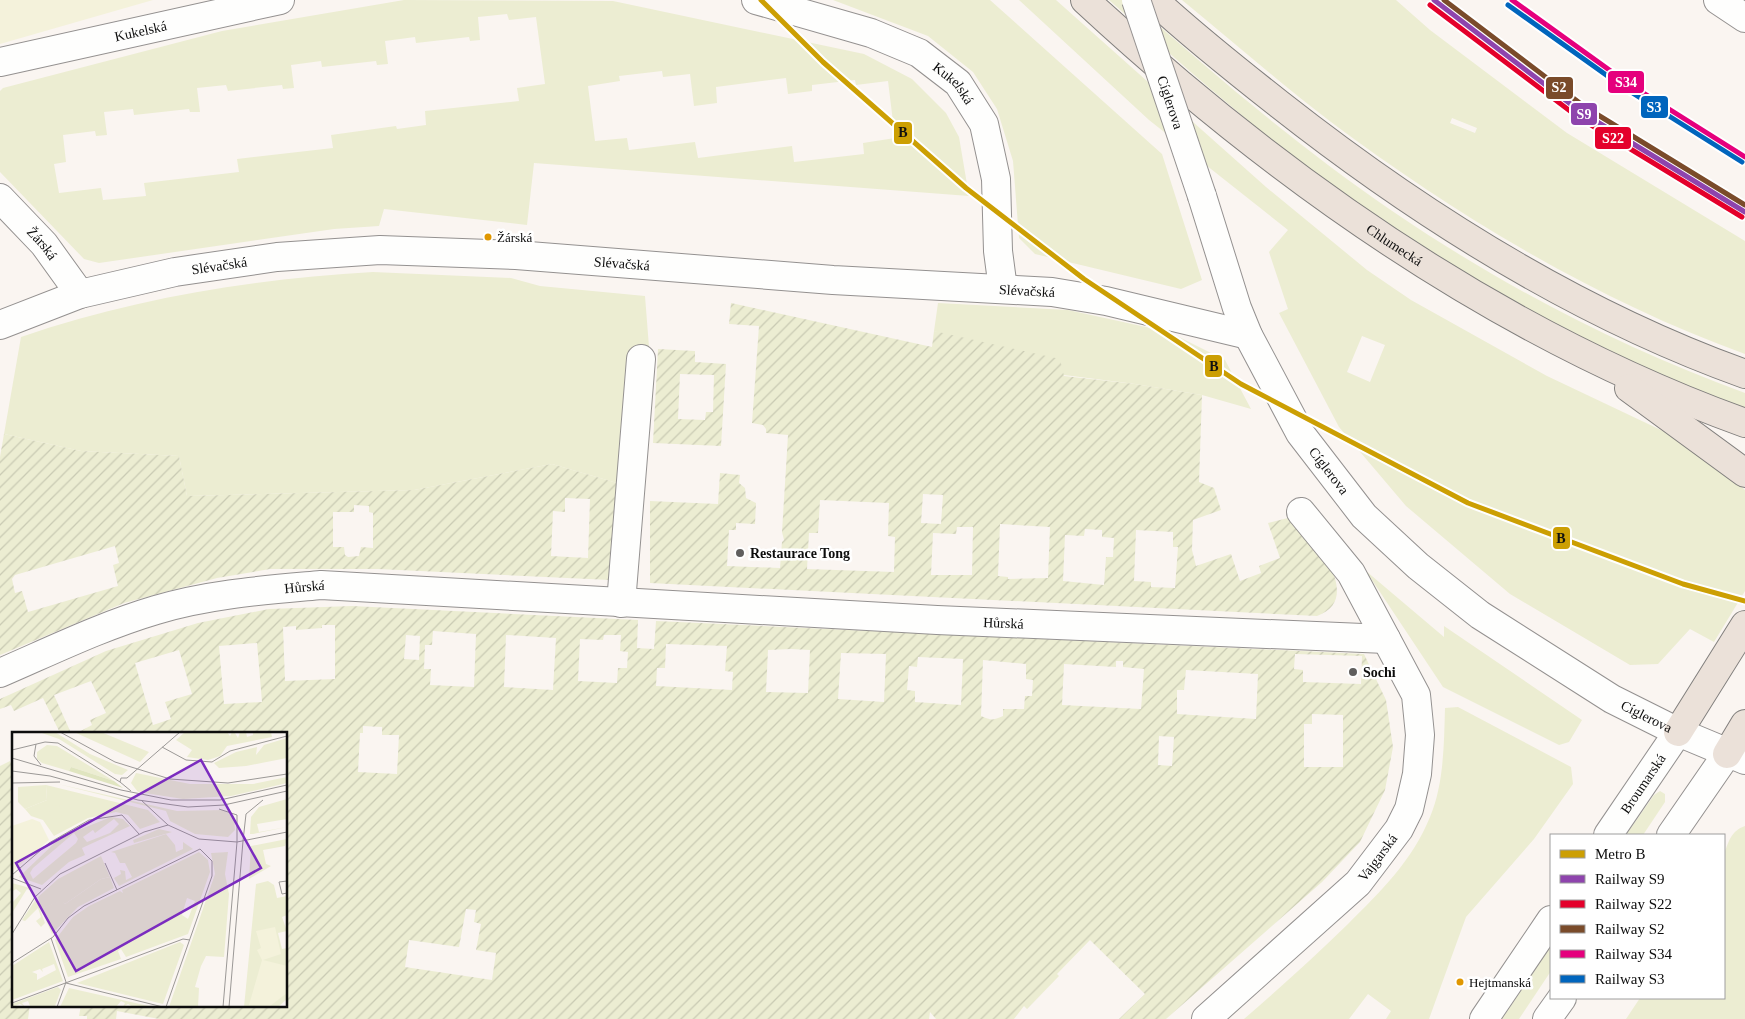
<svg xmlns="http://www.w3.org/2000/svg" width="1745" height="1019" font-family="'Times New Roman',serif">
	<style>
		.grass { fill: #ecedd2; fill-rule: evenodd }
		.garden { fill: url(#garden-furrows); fill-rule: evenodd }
		.pitch { fill: #f4f2db }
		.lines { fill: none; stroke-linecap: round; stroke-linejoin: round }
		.minor-casing { stroke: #949190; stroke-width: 30 }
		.major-casing { stroke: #817f7d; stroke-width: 30 }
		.minor { stroke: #fefefd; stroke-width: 28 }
		.major { stroke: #ebe1d9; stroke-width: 28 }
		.minor-bridge-casing { stroke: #949190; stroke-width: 30; stroke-linecap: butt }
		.minor-bridge { stroke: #fefefd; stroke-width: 28 }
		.rail-1-casing { stroke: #fff; stroke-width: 9 }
		.rail-2-casing { stroke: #fff; stroke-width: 9 }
		.rail-3-casing { stroke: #fff; stroke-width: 9 }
		.rail-4-casing { stroke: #fff; stroke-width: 9 }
		.rail-5-casing { stroke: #fff; stroke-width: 9 }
		.rail-1 { stroke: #8e44ad; stroke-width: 5 }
		.rail-2 { stroke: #e4002b; stroke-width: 5 }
		.rail-3 { stroke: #7a4b2a; stroke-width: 5 }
		.rail-4 { stroke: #e5007d; stroke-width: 5 }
		.rail-5 { stroke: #0065bd; stroke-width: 5 }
		.metro-1-casing { stroke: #fff; stroke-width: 9 }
		.metro-1 { stroke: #cc9f03; stroke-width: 5 }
		.bus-dot { fill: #e09701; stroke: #fff; stroke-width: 2 }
		.poi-dot { fill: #605e5d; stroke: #fff; stroke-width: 2 }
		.labels { text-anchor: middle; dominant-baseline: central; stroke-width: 5; stroke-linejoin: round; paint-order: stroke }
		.bus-label { font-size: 13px; fill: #0d0d0d; stroke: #fff; text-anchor: start }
		.street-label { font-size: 14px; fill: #0d0d0d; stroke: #fff }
		.poi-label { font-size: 14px; font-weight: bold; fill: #0d0d0d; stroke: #fff; text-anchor: start }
		.inset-road { fill: none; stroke: #9b9896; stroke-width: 1 }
		.view { fill: #7b2cbf; fill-opacity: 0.15; stroke: #7b2cbf; stroke-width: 2.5 }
		.inset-edge { fill: none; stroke: #0d0d0d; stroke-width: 2.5 }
		.line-badge { stroke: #fff; stroke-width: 2 }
		.badge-label { font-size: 14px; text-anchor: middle; font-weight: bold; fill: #fff }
		.pale-badge-label { font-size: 14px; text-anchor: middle; font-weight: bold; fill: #111 }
	</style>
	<defs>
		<pattern id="garden-furrows" width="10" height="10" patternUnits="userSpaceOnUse" patternTransform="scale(1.25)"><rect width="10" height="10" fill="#ecedd2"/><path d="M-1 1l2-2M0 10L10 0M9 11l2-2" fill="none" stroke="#c9cab3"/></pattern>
	</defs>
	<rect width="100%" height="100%" fill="#faf5f1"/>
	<path class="grass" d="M404,0L613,1L864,54L912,79L946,113L959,137L969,196L534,163L527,225L384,209L379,226L334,229L99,263L84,259L0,172V91L3,88L222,31ZM507,14L509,20L536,17L545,84L517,88L519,101L425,111L426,125L397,129L396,126L331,135L333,148L237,159L239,172L144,183L146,196L103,200L101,188L59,193L54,164L66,162L63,135L95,131L96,136L107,135L104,112L133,109L134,115L189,109L190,112H200L197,88L226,85L228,91L282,85L283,89L294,88L291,65L321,61L322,67L376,61L377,65L388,64L385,41L415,37L416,43L469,37L470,41L480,40L478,17ZM662,71L663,77L690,74L694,106L717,103L716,87L786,78L788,94L812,91V85L855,80L856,85L888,81L895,138L863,143L864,154L794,162L792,146L698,158L695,142L629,150L627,138L595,141L588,86L620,81L619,76Z
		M833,0H990L1162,154L1202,280L1181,289L1035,254L1019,238L1013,161L997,109L973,72L928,36Z
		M1019,0H1056L1266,187L1367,270L1411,300L1547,376L1701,449L1745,490V591L1714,642L1690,629L1658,664L1630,665L1510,594L1406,506L1339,427L1279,313L1288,309L1269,252L1288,230L1149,120ZM1362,336L1385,345L1370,382L1347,372Z
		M1109,0H1130C1194,57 1259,113 1328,165C1454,260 1597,339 1745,393V408C1592,351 1447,273 1317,175C1244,120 1177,60 1109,0Z
		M1182,0H1396L1430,30L1567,133L1745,241V354C1596,300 1457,216 1331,122C1280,83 1232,41 1182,0ZM1452,118L1477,128L1475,133L1450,123Z
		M373,272L511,278L540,286L645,296L649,347L630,350L617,483L552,464L414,490L187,496L179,456L81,451L4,434L21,337C134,298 253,279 373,272Z
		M938,303L1068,310L1169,332L1225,360L1251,409L1202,395L1135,384L1064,375L934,331Z
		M1366,571L1444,637V626L1582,720L1569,742L1559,745L1443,687Z
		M1458,707L1571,767L1573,784L1534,839L1466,917L1429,1019H1386L1391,1011L1368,994L1349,1019H1244C1280,988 1314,957 1348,924C1381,891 1412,861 1430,817C1444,784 1444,743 1445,708Z
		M1660,791L1665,794V802L1643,835H1626L1654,795Z
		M1745,826V1019H1626L1640,998H1724V854C1729,841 1731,831 1745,826Z
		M1551,946V971L1519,1019H1502Z"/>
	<path class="garden" d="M731,303L932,347L934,331L1060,359L1064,376L1135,384L1202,395L1199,482L1214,488L1221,510L1193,520L1192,550L1196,566L1231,554L1240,581L1261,573L1259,566L1280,558L1268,523L1288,518C1298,530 1324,553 1330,565C1340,587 1342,607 1317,616L650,583V501L718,504L720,473L740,475L739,483L745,488L746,498L756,503L755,524L736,523V530H729L727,566L780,568L782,542L784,540L782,532L788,435L766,433V429L763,425L752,423L759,326L729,324ZM923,494L943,495L941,524L921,523ZM820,500L889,503L888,536L895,537L894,572L807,569L809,533H818ZM1000,524L1050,527L1048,578L1008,579V577L998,576ZM957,527H973L972,575H931L933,533L956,534ZM1085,529L1102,530V537L1114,538L1113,557H1106L1104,585L1063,581L1065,535L1084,536ZM1136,530L1173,532V547H1178L1175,588L1151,587V582L1134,581Z
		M658,349L695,351V362L726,364L721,446L653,443ZM680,374L714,375L713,412H706L705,420L678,419Z
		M4,434L81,451L179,456L187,496L414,490L552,464L617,483L610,580L378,569H270L217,578L124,603L0,655V457ZM565,498L590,499L588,558L551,556L553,511L565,512ZM354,505L369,506V512L373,513V548L361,547L359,556L348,557L345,555L344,547H333V512H354ZM115,546L119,563L113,565L118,586L28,612L22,591L15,593L12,579L15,575Z
		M352,606L638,620L637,648L654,649L656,621L1364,654L1386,700L1393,747L1385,790L1360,842L1322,882L1166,1019H1119L1145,994L1090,940L1057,974L1059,976L1027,1009L1024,1006L1014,1019H936L930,1012L929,1019H159L117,1011L116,1019H87V1016H79L81,1005H286V733H77L92,725L90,720L106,713L91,681L54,695L71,733H60L43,698L14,711L11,705L0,709V699L106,651L198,623L269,609ZM322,625H335V679L285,681L283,627L296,626V630L322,628ZM433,631L476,634L474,687L430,685L431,669H424L425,645H432ZM406,635L420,636L419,660L404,659ZM506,635L556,638L553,690L504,687ZM604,635H621L620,651L628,652L627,668H618L617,683L578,681L580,639L603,640ZM257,643L262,702L224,704L219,646ZM666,644L727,646L725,671L733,672L732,690L656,686L657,668H665ZM791,649L810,650L808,693L766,692L768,650ZM179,650L192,694L165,702L171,719L153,725L135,663ZM841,653L886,654L884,702L838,699ZM1295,654L1362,656L1361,684L1303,682V670L1294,669ZM918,657L963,659L961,705L915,702V691L907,690L909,666L917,667ZM983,660L1026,664V679L1033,680L1032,696H1025L1024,709H1003V716C992,721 991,720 981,716ZM1116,661H1123V667L1144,669L1141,709L1062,705L1064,664L1116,667ZM1186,670L1258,674L1256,719L1177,714V690H1184ZM1312,714L1343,715V767H1304V724H1312ZM363,726L382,727V735H399L397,774L358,772L360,733H363ZM1159,736L1174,737L1172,766L1158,765ZM466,909L476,910L474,922L481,924L476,950L496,953L492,980L405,967L409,940L459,947Z
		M10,761L12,765L14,764V1005H30L28,1019H0V766Z"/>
	<path class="pitch" d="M0,0H153L0,44Z"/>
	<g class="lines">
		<defs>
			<g id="minor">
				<path id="s1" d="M756,0L871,33L919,53L958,83L984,124L996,179L998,251L1003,289"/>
				<path d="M1718,0L1745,18"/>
				<path id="s2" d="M0,62L280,0"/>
				<path id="s3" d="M1202,196L1237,308L1248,335L1300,433L1364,516L1418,566L1480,615L1612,699L1678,732L1745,760"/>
				<path id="s4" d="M0,198L44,244L80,294"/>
				<path id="s5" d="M0,325L80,294L175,272L277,257L380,250L516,255L833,280L1052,292L1106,301L1248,335"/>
				<path d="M621,603L641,359"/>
				<path id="s6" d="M0,673C51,651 102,626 156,610C209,594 266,590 321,585L937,620L1386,639"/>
				<path id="s7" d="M1608,835L1678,732"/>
				<path d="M1671,835L1727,754"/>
				<path id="s8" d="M1206,1019L1358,883L1399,829L1409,809L1417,774L1420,735L1416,695L1351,573L1301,512"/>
				<path d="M1484,1019L1551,920"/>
				<path d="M1547,1019L1562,998"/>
			</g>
			<g id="major">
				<path id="s9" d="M1085,0C1277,178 1496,333 1745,423"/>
				<path d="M1154,0C1194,37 1237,71 1279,104C1420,215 1575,313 1745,374"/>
				<path d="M1629,388L1745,473"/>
				<path d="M1678,732L1745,625"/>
				<path d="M1727,754L1745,724"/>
			</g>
		</defs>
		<use href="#minor" class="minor-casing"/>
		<use href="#major" class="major-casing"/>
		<use href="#minor" class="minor"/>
		<use href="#major" class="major"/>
		<defs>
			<g id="minor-bridge">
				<path id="s10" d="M1136,0L1202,196"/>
			</g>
		</defs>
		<use href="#minor-bridge" class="minor-bridge-casing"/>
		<use href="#minor-bridge" class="minor-bridge"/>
		<defs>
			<path id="rail-1" d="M1434,0L1581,112L1745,212"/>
			<path id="rail-2" d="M1430,5L1578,117L1742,217"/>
			<path id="rail-3" d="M1444,0L1585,107L1745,205"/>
			<path id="rail-4" d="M1512,0L1626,82L1745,157"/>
			<path id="rail-5" d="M1508,5L1623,87L1742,162"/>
		</defs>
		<use href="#rail-1" class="rail-1-casing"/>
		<use href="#rail-2" class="rail-2-casing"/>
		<use href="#rail-3" class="rail-3-casing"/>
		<use href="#rail-4" class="rail-4-casing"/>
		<use href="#rail-5" class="rail-5-casing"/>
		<use href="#rail-1" class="rail-1"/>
		<use href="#rail-2" class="rail-2"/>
		<use href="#rail-3" class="rail-3"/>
		<use href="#rail-4" class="rail-4"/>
		<use href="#rail-5" class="rail-5"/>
		<defs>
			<path id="metro-1" d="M761,0L823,62L966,188L1084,279L1241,384L1468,503L1683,584L1745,601"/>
		</defs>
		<use href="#metro-1" class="metro-1-casing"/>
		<use href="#metro-1" class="metro-1"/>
	</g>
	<g class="bus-dot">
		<circle cx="488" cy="237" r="4.5"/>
		<circle cx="1460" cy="982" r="4.5"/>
	</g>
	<g class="poi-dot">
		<circle cx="740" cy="553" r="5"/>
		<circle cx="1353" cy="672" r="5"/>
	</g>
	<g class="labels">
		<g class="bus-label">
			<text x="497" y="237">Žárská</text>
			<text x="1469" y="982">Hejtmanská</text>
		</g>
		<g class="street-label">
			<text stroke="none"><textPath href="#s2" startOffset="144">Kukelská</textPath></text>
			<text stroke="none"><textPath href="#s1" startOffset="218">Kukelská</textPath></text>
			<text stroke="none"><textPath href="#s10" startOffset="108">Cíglerova</textPath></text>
			<text stroke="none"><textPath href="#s4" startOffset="62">Žárská</textPath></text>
			<text stroke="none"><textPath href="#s9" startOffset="395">Chlumecká</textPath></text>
			<text stroke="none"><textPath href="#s5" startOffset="632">Slévačská</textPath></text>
			<text stroke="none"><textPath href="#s5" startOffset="228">Slévačská</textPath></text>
			<text stroke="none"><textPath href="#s5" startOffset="1038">Slévačská</textPath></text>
			<text stroke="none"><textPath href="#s3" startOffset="305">Cíglerova</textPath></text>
			<text stroke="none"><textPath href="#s6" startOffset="319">Hůrská</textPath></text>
			<text stroke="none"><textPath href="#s6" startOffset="1019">Hůrská</textPath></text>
			<text stroke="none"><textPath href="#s3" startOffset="710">Cíglerova</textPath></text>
			<text stroke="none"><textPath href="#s7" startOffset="62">Broumarská</textPath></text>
			<text stroke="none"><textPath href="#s8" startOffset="236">Vajgarská</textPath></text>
		</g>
		<g class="poi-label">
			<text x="750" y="553">Restaurace Tong</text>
			<text x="1363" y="672">Sochi</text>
		</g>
	</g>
	<g transform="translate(12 732)">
		<rect width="275" height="275" fill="#faf5f1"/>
		<path d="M27,0H43L78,22L116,38L110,43L103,42L47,7ZM62,0H89L137,20L128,30ZM35,13L45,14L102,49L59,35L57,39L30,31L25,27V20ZM124,41L178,52H241L275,45V51L219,64L171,67L126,60L119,51ZM46,52L165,79L211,78L222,84L223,98L216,105L183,102L158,89L154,79ZM34,53L136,78L148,90L128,97L116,83L104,80L76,86L42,104L31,88L19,84L13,77L35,68ZM275,67V87L245,92L247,100L275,95L241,102H238L239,85L247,75ZM99,85L111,87L118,94L70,116L73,123L57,130L30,153L7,145L49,105ZM102,87L107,92L98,101L75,110L71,105L81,98L83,101ZM62,101L66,107L64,111L21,147L18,141L21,136ZM147,97L160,100L122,111L121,108ZM275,107L273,114L251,118L254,132L259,134L237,147L239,114ZM216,120L213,142L217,162L212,225L194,224L189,234L183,255L187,256L186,275H157L203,142L199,121ZM89,124L98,145L89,147L53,172L49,169L29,177L26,165L46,147ZM0,151L18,156V158L15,157L0,181V171L9,161L4,157L1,159ZM24,167L33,191L29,195L24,189L29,185L26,176L13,189L10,188Z" fill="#ecedd2" fill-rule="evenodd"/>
		<path d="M59,35L102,49L111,56L57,39Z" fill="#e0e5c0"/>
		<path d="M37 80a7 7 0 1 1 14 0a7 7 0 1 1-14 0ZM256,149L262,153L265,166L275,164V183L270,185L275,199L266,201L270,217L275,216V267L266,275H232L244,152Z" fill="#ecedd2"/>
		<path d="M173,0H215L218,4L220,0H226L223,1L226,6L228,0H234L235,5L241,3V0H259L260,5L215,14L208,24L196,28L175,25L180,18L164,8ZM275,6V26L234,34L207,36L202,31L224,20L245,15L244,23L252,13ZM34,53L35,68L13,77L6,70V55ZM154,102L163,113L164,120L171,117V110L181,117L107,154L102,146L109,142L108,138L113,139L114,148L120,145L113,131H108L103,121L99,120ZM187,120L196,128L198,140L176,202L114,225L109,217L106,219L109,227L56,245L43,208L61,185L77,174L108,159L111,161L110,158ZM175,166L183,169L176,187L170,183ZM98,145L102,156L66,175L40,202L29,177L49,168L53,172L89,147ZM37,210L51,249L0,268V234ZM42,232L44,238L25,248V242L20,240L28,237L31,240L30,237ZM168,210L172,213L151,272L65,251ZM46,255L49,258L43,274L15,275L18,274L16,269L10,271L13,275L8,272L0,275V272ZM57,256L141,275H121L116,272L111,275L113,271L109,269L104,275H48Z" fill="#ecedd2" fill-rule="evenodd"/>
		<path d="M20,87L28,90L37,108L0,140V94ZM263,195L269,222L251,228L275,234V261L258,274L237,273L250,228L245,218L249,216L244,199Z" fill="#f4f2db"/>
		<path class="inset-road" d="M48,0L103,30L158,47L216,51L275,42M24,12L22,24L29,33M150,15L174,28L200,30L218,19L275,4M0,18L33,10L46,11L108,50M0,26L109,58L159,68H208L275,53M0,39L38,44L126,68L176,75L212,73L275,59M115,46H109L108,50L119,59M115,46L168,0M0,51L48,50M129,68L156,93L187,107L225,110L275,100M207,77L225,83V110M231,109L234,82L251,68M93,131L105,158M0,143L37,111L77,88L110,83L127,102M0,146L29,157M275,149L267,150L270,162L275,161M0,202L23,165L48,142L132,100L156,93M39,206L54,250L45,275M0,231L41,205L56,186L72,174L188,117L200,129V144L154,275M54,251L151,275M0,271L171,207L178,208M211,275L225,110M217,275L231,109"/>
		<path class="view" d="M189,28L249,136L64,239L4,131Z"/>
		<rect width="275" height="275" class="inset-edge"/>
	</g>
	<g class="line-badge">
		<rect x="1607" y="70" width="38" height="24" rx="5" fill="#e5007d"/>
		<rect x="1545" y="76" width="29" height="24" rx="5" fill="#7a4b2a"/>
		<rect x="1640" y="95" width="29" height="24" rx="5" fill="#0065bd"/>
		<rect x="1570" y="102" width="28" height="24" rx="5" fill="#8e44ad"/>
		<rect x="893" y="121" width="20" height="24" rx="5" fill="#cc9f03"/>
		<rect x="1594" y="126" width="38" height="24" rx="5" fill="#e4002b"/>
		<rect x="1204" y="354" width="19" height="24" rx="5" fill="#cc9f03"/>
		<rect x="1552" y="526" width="19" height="24" rx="5" fill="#cc9f03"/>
	</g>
	<g class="badge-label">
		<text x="1626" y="87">S34</text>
		<text x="1559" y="92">S2</text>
		<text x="1654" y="112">S3</text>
		<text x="1584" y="119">S9</text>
		<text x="1613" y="143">S22</text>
	</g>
	<g class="pale-badge-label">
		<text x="903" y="137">B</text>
		<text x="1214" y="371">B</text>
		<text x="1561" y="543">B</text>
	</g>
	<rect x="1550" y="834" width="175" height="165" fill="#ffffff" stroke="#9e9e9e"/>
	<rect x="1560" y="850" width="25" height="8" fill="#cc9f03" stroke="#9e9e9e"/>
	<text x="1595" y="859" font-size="15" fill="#0d0d0d">Metro B</text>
	<rect x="1560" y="875" width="25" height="8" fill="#8e44ad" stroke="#9e9e9e"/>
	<text x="1595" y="884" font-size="15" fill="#0d0d0d">Railway S9</text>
	<rect x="1560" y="900" width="25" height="8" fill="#e4002b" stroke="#9e9e9e"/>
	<text x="1595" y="909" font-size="15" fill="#0d0d0d">Railway S22</text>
	<rect x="1560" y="925" width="25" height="8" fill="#7a4b2a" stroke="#9e9e9e"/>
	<text x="1595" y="934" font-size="15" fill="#0d0d0d">Railway S2</text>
	<rect x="1560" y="950" width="25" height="8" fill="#e5007d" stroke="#9e9e9e"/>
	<text x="1595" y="959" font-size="15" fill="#0d0d0d">Railway S34</text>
	<rect x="1560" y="975" width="25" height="8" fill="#0065bd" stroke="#9e9e9e"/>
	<text x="1595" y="984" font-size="15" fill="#0d0d0d">Railway S3</text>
</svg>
